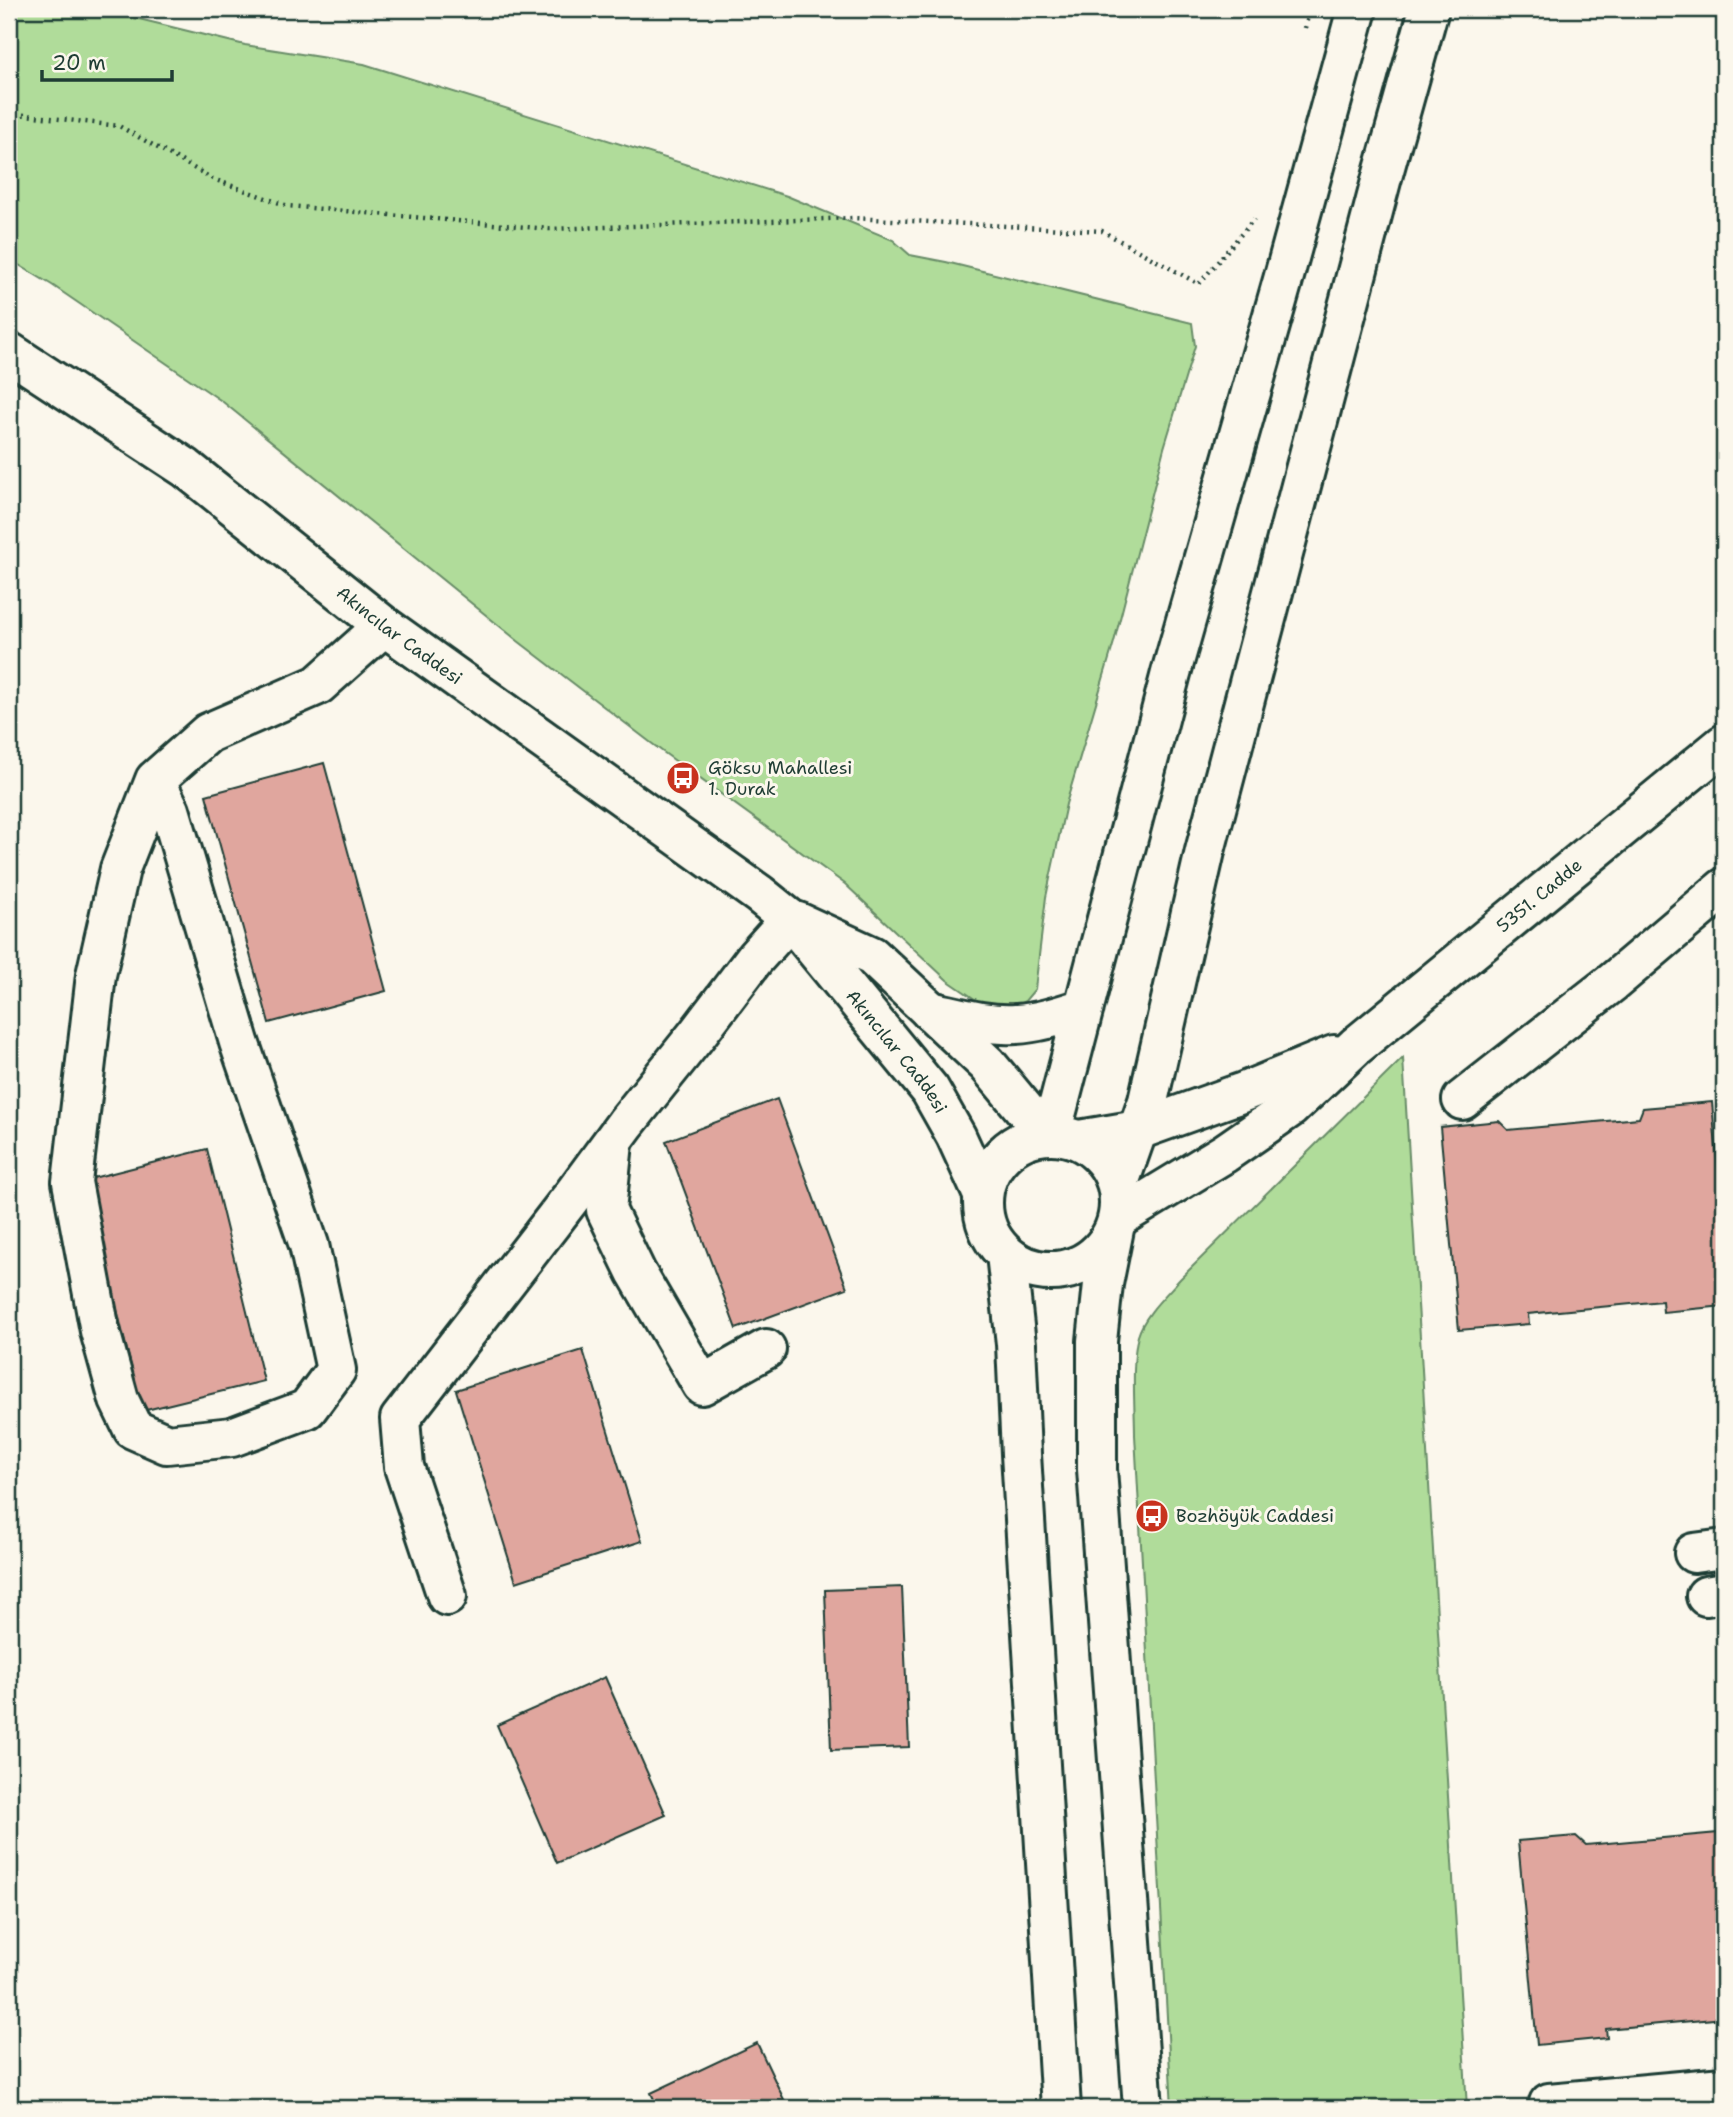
<svg xmlns="http://www.w3.org/2000/svg" width="1733" height="2117" font-family="'Shantell Sans',sans-serif">
	<style>
		.green { fill: #b0dc9a; stroke: #688c67; stroke-width: 2 }
		.building { fill: #e0a69e; stroke: #1f3d34; stroke-width: 2 }
		.lines { fill: none; stroke-linecap: round; stroke-linejoin: round }
		.minor-casing { stroke: #1f3d34; stroke-width: 44 }
		.major-casing { stroke: #1f3d34; stroke-width: 44 }
		.path { stroke: #1f3d34; stroke-width: 4.5; stroke-dasharray: 2 5; stroke-linecap: butt }
		.minor { stroke: #fbf7ec; stroke-width: 38 }
		.major { stroke: #fbf7ec; stroke-width: 38 }
		.labels { text-anchor: middle; dominant-baseline: central; stroke-width: 6; stroke-linejoin: round; paint-order: stroke }
		.street-label { font-size: 18px; fill: #1f3d34; stroke: #fbf7ec }
		.poi-label { font-size: 18px; fill: #1f3d34; stroke: #fbf7ec; text-anchor: start }
	</style>
	<rect width="100%" height="100%" fill="#fbf7ec"/>
	<filter id="ink" filterUnits="userSpaceOnUse"><feTurbulence type="fractalNoise" baseFrequency=".0143" numOctaves="2"/><feDisplacementMap in="SourceGraphic" scale="14" xChannelSelector="R" yChannelSelector="G"/><feConvolveMatrix kernelMatrix="1 2 1 2 8 2 1 2 1" color-interpolation-filters="sRGB"/></filter>
	<g filter="url(#ink)">
		<path class="green" d="M9,9H109L139,19L245,45L364,64L787,196L893,240L910,255L946,262L1192,323L1195,346L1164,448L1114,642L1066,804L1046,897L1035,989L1025,1001L1011,1008H988L947,980L845,884L663,752L518,641L223,402L52,285L9,259Z
			M1403,1058L1467,2108H1172L1135,1435C1135,1408 1131,1361 1138,1336C1144,1315 1166,1295 1180,1279Z"/>
		<path class="building" d="M324,763L386,991L269,1023L206,795Z
			M777,1099L847,1288L736,1329L666,1141Z
			M1712,1102L1724,1240V1306L1663,1312L1662,1301L1528,1314L1529,1324L1459,1330L1440,1127L1499,1121L1508,1130L1639,1118L1643,1108Z
			M207,1149L264,1381L142,1411L85,1180Z
			M583,1350L642,1541L516,1582L456,1390Z
			M902,1587L909,1747L831,1750L825,1590Z
			M605,1677L666,1815L557,1863L497,1725Z
			M1722,1823H1724V2018L1606,2029L1607,2038L1537,2045L1518,1841L1576,1836L1586,1845L1718,1833Z
			M757,2043L788,2108H658L651,2093Z"/>
		<g class="lines">
			<defs>
				<g id="minor">
					<path id="s1" d="M9,352L186,468L384,626L759,894L790,919L930,1090L956,1136L983,1195"/>
					<path d="M155,780L170,810L239,1042L309,1245L336,1370L307,1409L232,1437L167,1444L133,1429L119,1400L100,1331L72,1182L96,975L120,869L155,780L208,733L318,685L384,626"/>
					<path d="M798,922L872,956L987,1064L1045,1134"/>
					<path d="M1462,1100L1613,982L1724,888"/>
					<path d="M1079,1140L1138,1130L1241,1093L1334,1055"/>
					<path d="M613,1143L606,1210L636,1272L702,1385L766,1349"/>
					<path id="s2" d="M1118,1218L1225,1153L1290,1108L1356,1046L1724,744"/>
					<path d="M1694,1553L1724,1549"/>
					<path d="M447,1596L404,1467L400,1419L573,1195L626,1123L695,1037L755,958L790,919"/>
					<path d="M1706,1596L1724,1593"/>
					<path d="M1549,2103L1724,2087"/>
				</g>
				<path id="major" d="M930,1011C958,1017 987,1026 1016,1024C1039,1023 1062,1015 1084,1008
					M1051,1134L1171,673L1283,280L1357,9
					M983 1203a68 68 0 1 1 136 0a68 68 0 1 1-136 0Z
					M1118,1186L1148,1101L1205,851L1381,181L1429,9
					M1114,1229L1103,1284L1097,1341V1469L1143,2108
					M1006,1254L1016,1344L1021,1454L1061,2108"/>
			</defs>
			<use href="#minor" class="minor-casing"/>
			<use href="#major" class="major-casing"/>
			<path class="path" d="M1305,28L1310,9
				M9,113L119,126L213,179L288,206L549,229L853,218L1102,231L1199,284L1254,219"/>
			<use href="#minor" class="minor"/>
			<use href="#major" class="major"/>
		</g>
	</g>
	<defs>
		<symbol id="bus-disc" viewBox="-11 -11 22 22"><circle r="9.5" fill="#c8321e" stroke="#fbf7ec"/><path d="M-5-6H5V4H4V6H2V4H-2V6H-4V4H-5ZM-3.5-4V0h7V-4ZM-3.5 1.2v1.5H-2V1.2ZM2 1.2v1.5H3.5V1.2Z" fill="#fff"/></symbol>
	</defs>
	<g fill-rule="evenodd">
		<use href="#bus-disc" x="664" y="759" width="38" height="38"/>
		<use href="#bus-disc" x="1133" y="1497" width="38" height="38"/>
	</g>
	<g class="labels">
		<g class="street-label">
			<text stroke="none"><textPath href="#s1" startOffset="483">Akıncılar Caddesi</textPath></text>
			<text stroke="none"><textPath href="#s2" startOffset="532">5351. Cadde</textPath></text>
			<text stroke="none"><textPath href="#s1" startOffset="1136">Akıncılar Caddesi</textPath></text>
		</g>
		<g class="poi-label">
			<text x="708" y="768">Göksu Mahallesi<tspan x="708" dy="21">1. Durak</tspan></text>
			<text x="1176" y="1516">Bozhöyük Caddesi</text>
		</g>
	</g>
	<rect width="1733" height="2117" fill="none" stroke="#fbf7ec" stroke-width="35"/>
	<rect x="18" y="18" width="1698" height="2082" fill="none" stroke="#1f3d34" stroke-width="2.5" filter="url(#ink)"/>
	<path d="M42 70v10h130v-10" fill="none" stroke="#1f3d34" stroke-width="3.5"/>
	<text x="52" y="70" font-size="21" fill="#1f3d34" stroke="#fbf7ec" stroke-width="5" paint-order="stroke">20 m</text>
</svg>
